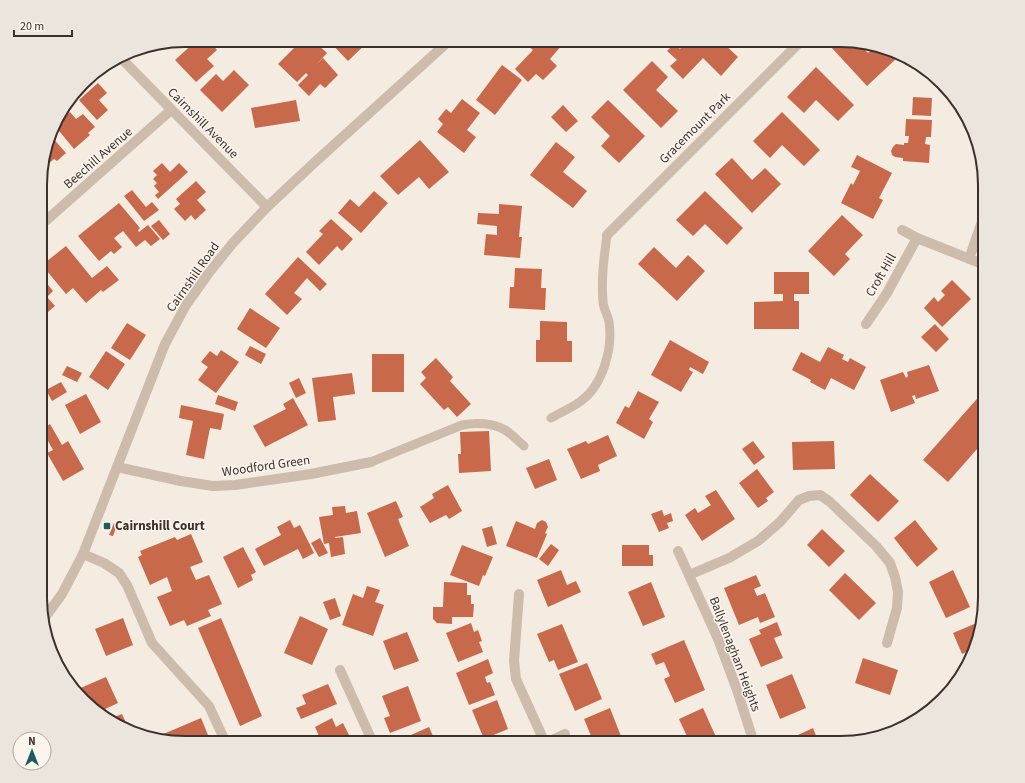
<svg xmlns="http://www.w3.org/2000/svg" width="1025" height="783" font-family="'Source Sans 3',sans-serif">
	<style>
		.building { fill: #c8694b }
		.lines { fill: none; stroke-linecap: round; stroke-linejoin: round }
		.service { stroke: #cdbbac; stroke-width: 9 }
		.minor { stroke: #cdbbac; stroke-width: 10 }
		.tertiary { stroke: #cdbbac; stroke-width: 10 }
		.poi-dot { fill: #1f5a5e; stroke: #fbf5ee; stroke-width: 1.5 }
		.labels { text-anchor: middle; dominant-baseline: central; stroke-width: 3; stroke-linejoin: round; paint-order: stroke }
		.street-label { font-size: 13px; fill: #3b302b; stroke: #fbf5ee }
		.poi-label { font-size: 13px; font-weight: bold; fill: #3b302b; stroke: #fbf5ee; text-anchor: start }
		.rim { fill: none; stroke: #3b302b; stroke-width: 2 }
	</style>
	<rect width="100%" height="100%" fill="#f4ebe1"/>
	<path class="building" d="M197,40H208L217,50L207,59L214,66L196,82L175,60Z
		M292,40H313L327,53L317,64L323,58L338,75L325,88L320,84L309,96L298,85L308,75L306,73L297,82L278,64L297,45Z
		M328,40H368L369,41L348,61Z
		M528,40H557L562,45L550,59L557,66L543,80L536,74L528,82L515,69L533,50L525,44Z
		M688,40H720L738,57L721,76L703,58L683,79L670,66L677,60L667,51L674,44L680,49Z
		M838,40H849L858,42L868,53L875,46L889,50L897,58L867,86L831,47Z
		M171,42L164,48L160,44L164,43Z
		M652,61L668,77L656,90L678,111L661,128L623,90Z
		M502,65L522,80L495,115L476,100Z
		M816,67L854,105L838,121L816,100L804,113L787,97Z
		M234,70L249,85L222,112L200,90L216,74L223,81Z
		M98,83L107,93L99,100L108,110L97,120L79,100Z
		M913,97L932,98L931,116L912,115Z
		M462,99L480,113L467,130L476,137L464,153L437,132L443,124L438,119L446,109L451,113Z
		M296,100L300,121L255,128L251,108Z
		M608,100L645,136L619,163L601,146L610,136L591,117Z
		M563,105L578,121L566,132L551,117Z
		M70,112L76,119L83,114L95,127L88,133L90,135L74,149L55,126Z
		M782,112L820,150L804,166L782,145L770,158L753,141Z
		M906,119L932,120L931,137H926L925,144L930,145L929,163L903,161V158L895,157L892,155L891,151L893,147L896,144L904,145V143H908L909,136H905Z
		M51,136L66,153L57,161L54,159L41,170V166Z
		M420,140L449,172L429,189L419,177L398,195L380,176Z
		M556,142L575,157L563,172L587,191L573,208L530,175Z
		M857,155L892,173L879,198L883,200L873,219L841,203L851,183L853,185L860,171L851,167Z
		M732,158L752,180L765,168L781,184L752,213L715,174Z
		M162,163L170,172L179,163L188,172L158,199L155,195L159,192L154,186L157,183L153,179L157,175L153,171Z
		M196,181L206,192L197,200L206,210L195,220L191,215L185,221L174,209L180,204L176,199Z
		M132,190L146,207L152,202L159,210L144,221L124,196Z
		M374,191L388,203L361,233L338,213L350,199L359,207Z
		M705,191L743,228L727,245L705,224L693,236L676,220Z
		M119,203L140,228L138,230L139,232L148,225L160,239L151,246L145,240L136,247L123,231L114,238L122,247L114,254L111,251L99,261L78,236Z
		M499,204L522,206L519,237H522L520,258L484,255L486,234L497,235V226L477,224L478,213L499,214Z
		M842,215L863,235L845,254L850,259L834,276L808,251Z
		M331,219L353,239L342,251L337,246L319,265L306,252L323,234L319,231Z
		M159,220L170,234L163,240L151,226Z
		M66,246L92,278L107,266L119,280L103,292L101,290L86,303L73,288L66,294L42,265Z
		M654,247L676,268L688,255L705,271L677,301L638,264Z
		M298,257L327,284L320,291L307,278L294,293L302,299L287,315L265,294Z
		M515,268L542,269L541,288H546L545,310L509,308L510,287H514Z
		M774,272H809V294H794V301H799V329H754V302L783,301V294H774Z
		M41,276L53,291L47,297L55,306L41,318Z
		M952,280L971,299L942,327L924,308L934,297L938,302L945,295L941,291Z
		M250,308L280,328L266,348L237,329Z
		M540,321L567,322V341H572V362H536V340H540Z
		M127,323L146,335L130,360L111,348Z
		M935,324L949,339L936,352L921,337Z
		M670,340L709,362L703,374L690,367L689,370L693,372L681,392L651,375Z
		M250,346L266,354L261,364L245,355Z
		M828,347L844,355L842,359L848,362L850,358L866,367L854,390L831,378L825,390L810,382L811,380L792,370L801,352L820,362Z
		M221,350L239,362L216,393L198,380L208,367L201,362L210,351L217,356Z
		M106,351L125,364L108,390L89,377Z
		M372,354H404V392H372Z
		M436,358L453,377L450,381L471,404L457,417L448,407L444,410L420,384L426,378L421,372Z
		M929,365L939,391L916,399L915,395L912,396L915,403L891,412L880,380L903,372L906,378L908,376L907,372Z
		M67,366L82,373L77,382L62,375Z
		M352,373L355,394L333,397L336,420L318,422L312,378Z
		M299,378L306,393L296,398L289,383Z
		M61,382L67,392L52,401L46,390Z
		M638,391L659,402L649,419L653,422L644,439L616,423L625,406L629,408Z
		M983,392L985,395V440L948,482L923,460Z
		M86,394L101,422L80,434L65,405Z
		M218,395L238,402L235,411L215,404Z
		M293,398L308,425L265,447L253,426L286,409L283,404Z
		M181,405L224,414L221,430L210,428L204,459L186,455L193,421L179,418Z
		M50,424L62,445L68,441L84,469L63,481L47,453L53,450L48,441L41,445V430Z
		M489,431L491,471L459,473L458,454H461L460,432Z
		M608,435L617,456L598,465L600,471L581,479L567,449L586,441L588,444Z
		M753,441L765,457L754,465L742,449Z
		M834,441L835,469L793,470L792,442Z
		M549,459L557,480L535,489L526,468Z
		M757,469L774,492L766,498L768,501L758,508L739,483Z
		M870,474L899,501L878,522L850,495Z
		M448,485L462,511L449,519L446,515L430,523L420,507L434,498L432,494Z
		M716,490L735,519L702,541L685,515L695,508L698,513L711,505L705,496Z
		M396,501L403,517L398,519L409,546L385,557L367,513Z
		M345,506L346,513L357,511L361,533L335,537V538L343,537L345,554L331,557L329,543L324,544L319,517L333,515L332,507Z
		M662,510L664,516L671,513L673,521L667,523L669,528L659,532L651,514Z
		M290,520L294,528L300,525L314,553L303,559L298,549L264,566L255,549L281,535L277,527Z
		M542,520L546,522L548,527L545,533L547,534L537,558L506,546L516,521L535,529L537,523Z
		M915,520L938,549L917,567L894,538Z
		M41,523L47,538L40,541Z
		M114,523L117,525L113,536L109,535Z
		M492,526L497,544L487,547L482,529Z
		M822,529L845,551L829,567L807,545Z
		M191,534L203,562L190,567L196,580L209,575L222,604L208,610L211,616L187,626L184,620L170,626L157,597L172,591L167,577L150,585L138,557L142,555L140,551L175,537L177,540Z
		M320,538L328,553L319,557L311,543Z
		M551,544L559,550L548,566L539,559Z
		M462,545L493,557L485,576L483,575L479,586L450,575Z
		M622,545H649V555H653V566H622Z
		M243,547L256,572L251,575L253,580L238,588L223,557Z
		M561,570L567,585L576,581L581,592L548,607L537,580Z
		M953,570L970,607L946,618L929,582Z
		M845,573L876,603L859,620L829,590Z
		M756,575L761,586L754,589L757,596L765,593L775,617L760,623L758,617L739,625L724,588Z
		M444,582L467,583V595H471V604H474L473,617H452V624L437,623L433,619V607H443Z
		M651,582L665,617L643,626L628,592Z
		M367,586L380,590L375,602L384,605L373,636L342,625L353,594L363,598Z
		M335,598L341,616L330,620L323,602Z
		M300,616L328,629L312,665L284,653Z
		M123,618L133,645L106,656L95,629Z
		M221,618L262,716L240,726L198,628Z
		M777,622L782,635L774,638L783,658L761,667L749,639L761,634L759,630Z
		M979,622L981,625L975,648L962,654L953,633Z
		M471,623L474,632L478,630L482,641L479,642L483,652L458,662L446,633Z
		M562,624L578,662L558,670L554,660L549,662L537,634Z
		M407,632L419,661L394,670L383,641Z
		M684,640L705,690L675,703L664,679L670,676L664,662L656,665L651,654Z
		M863,658L898,670L890,695L855,683Z
		M488,659L493,673L485,677L487,683L490,682L495,695L469,705L456,673Z
		M587,663L602,699L575,711L559,674Z
		M792,674L806,708L780,719L766,685Z
		M106,677L118,703L103,710L106,718L90,707L76,690Z
		M328,684L337,704L301,719L296,708L306,704L302,695Z
		M408,686L421,721L390,733L384,718L390,716L382,696Z
		M497,700L508,729L484,739L472,710Z
		M610,708L622,739L630,743H594L584,719Z
		M703,708L711,726L719,743H690L679,719Z
		M122,714L130,732L109,719Z
		M201,718L210,740L205,743H176L154,738Z
		M332,718L336,727L343,723L353,743H322L315,727Z
		M429,727L436,743H404L402,739Z
		M813,728L819,743H788L787,740Z"/>
	<g class="lines">
		<path class="service" d="M551,418C561,412 572,408 581,401C603,385 613,348 609,322C608,315 603,309 603,301C601,279 604,257 607,235
			M371,462L462,425C476,422 493,423 505,430C512,434 518,441 524,446"/>
		<path class="minor" d="M121,58L267,207
			M41,225L171,110
			M902,230L917,238L985,265
			M607,235L802,40
			M969,259L985,213
			M866,324L887,293L917,238
			M117,467L181,481L213,486L235,485L311,474L371,462
			M678,551L718,639L737,690L754,743
			M83,554L104,563L119,573L127,585L152,643L209,706L226,743
			M689,575L729,558L758,541L780,522L799,500L809,496L820,495L829,501L876,546L890,563L895,577L898,592L897,608L887,643
			M519,594L514,661L516,679L545,743
			M340,670L373,743
			M546,743L565,734"/>
		<path class="tertiary" d="M43,620L62,594L83,554L165,344L186,305L208,274L232,244L267,207L314,163L450,40"/>
	</g>
	<rect class="poi-dot" x="103" y="522" width="8" height="8" rx="2"/>
	<g class="labels">
		<g class="street-label">
			<text transform="translate(203 123) rotate(45)">Cairnshill Avenue</text>
			<text transform="translate(695 128) rotate(-45)">Gracemount Park</text>
			<text transform="translate(98 158) rotate(-41)">Beechill Avenue</text>
			<text transform="translate(881 275) rotate(-60)">Croft Hill</text>
			<text transform="translate(193 277) rotate(-55)">Cairnshill Road</text>
			<text transform="translate(266 466) rotate(-8)">Woodford Green</text>
			<text transform="translate(735 654) rotate(69)">Ballylenaghan Heights</text>
		</g>
		<g class="poi-label">
			<text x="115" y="526">Cairnshill Court</text>
		</g>
	</g>
	<path d="M0 0H1025V783H0ZM185 47H840A138 138 0 0 1 978 185V598A138 138 0 0 1 840 736H185A138 138 0 0 1 47 598V185A138 138 0 0 1 185 47Z" fill="#ece5de" fill-rule="evenodd"/>
	<path class="rim" d="M185 47H840A138 138 0 0 1 978 185V598A138 138 0 0 1 840 736H185A138 138 0 0 1 47 598V185A138 138 0 0 1 185 47Z"/>
	<g transform="translate(32 751)"><circle r="19" fill="#fbf5ee" stroke="#aea6a0"/>
	<path d="M0-3L7 15L0 10L-7 15Z" fill="#1f5a5e"/>
	<text y="-6" font-size="11" font-weight="bold" text-anchor="middle" fill="#3b302b">N</text>
	</g>
	<path d="M14 30v6h58v-6" fill="none" stroke="#3b302b" stroke-width="2"/>
	<text x="20" y="30" font-size="12" fill="#3b302b" stroke="#fbf5ee" stroke-width="3" paint-order="stroke">20 m</text>
</svg>
